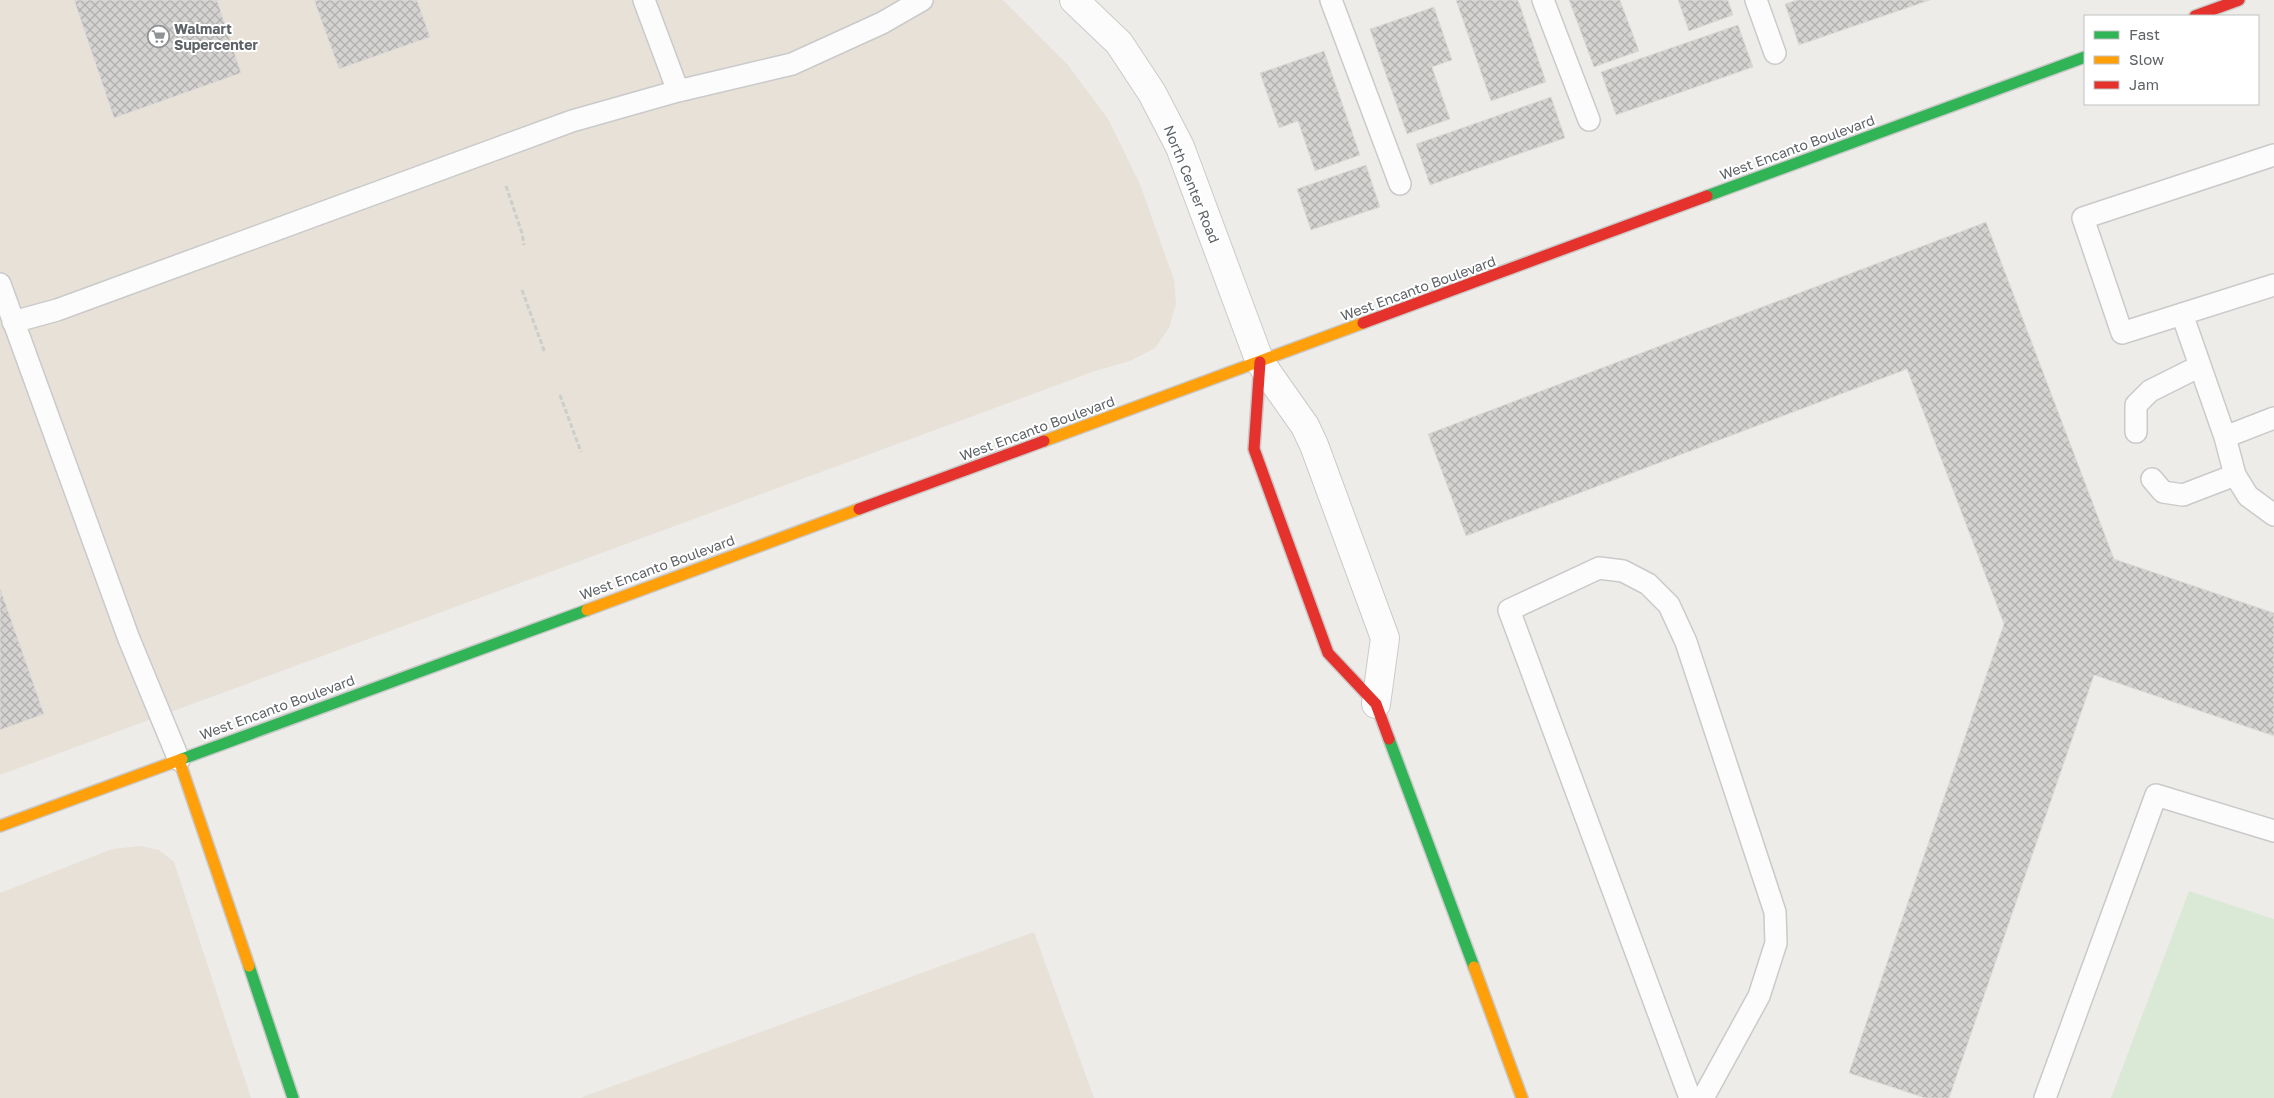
<svg xmlns="http://www.w3.org/2000/svg" width="2274" height="1098" font-family="'Golos Text',sans-serif">
	<style>
		.commercial { fill: #e7e1d8 }
		.grass { fill: #dae9d5 }
		.building { fill: url(#building-cross-hatch); stroke: #dedbd8 }
		.lines { fill: none; stroke-linecap: round; stroke-linejoin: round }
		.lane-casing { stroke: #cacaca; stroke-width: 24 }
		.street-casing { stroke: #cacaca; stroke-width: 30 }
		.fast-casing { stroke: #c8c9c8; stroke-width: 14 }
		.slow-casing { stroke: #c8c9c8; stroke-width: 14 }
		.jam-casing { stroke: #c8c9c8; stroke-width: 14 }
		.path { stroke: #cacfcb; stroke-width: 3; stroke-dasharray: 5 2.5; stroke-linecap: butt }
		.lane { stroke: #fcfcfc; stroke-width: 21 }
		.street { stroke: #fcfcfc; stroke-width: 28 }
		.fast { stroke: #30b455; stroke-width: 11 }
		.slow { stroke: #ff9f0a; stroke-width: 11 }
		.jam { stroke: #e5322d; stroke-width: 11 }
		.labels { text-anchor: middle; dominant-baseline: central; stroke-width: 4; stroke-linejoin: round; paint-order: stroke }
		.poi-label { font-size: 14px; font-weight: bold; fill: #5e6367; stroke: #fff; text-anchor: start }
		.street-label { font-size: 14px; fill: #5e6367; stroke: #fff }
	</style>
	<defs>
		<pattern id="building-cross-hatch" width="8" height="8" patternUnits="userSpaceOnUse" patternTransform="scale(1.25)"><rect width="8" height="8" fill="#d5d3d2"/><path d="M0 0l8 8M0 8l8-8" fill="none" stroke="#b0afae"/></pattern>
	</defs>
	<rect width="100%" height="100%" fill="#eeece9"/>
	<path class="commercial" d="M0,0H1003L1068,65L1108,119L1140,184L1174,280L1176,304L1169,328L1155,348L1130,361L1095,371L0,775Z
		M141,846L159,850L174,862L251,1098H0V893L112,849Z
		M1034,932L1094,1098H580Z"/>
	<path class="grass" d="M2189,891L2274,919V1098H2111Z"/>
	<path class="building" d="M74,0H217L241,73L114,118Z
		M314,0H417L430,37L339,69Z
		M1456,0H1518L1546,82L1491,101Z
		M1569,0H1620L1639,51L1594,67Z
		M1678,0H1728L1733,15L1689,31Z
		M1797,0H1930L1799,45L1785,4Z
		M1434,7L1452,60L1432,67L1450,119L1407,134L1370,29Z
		M1738,25L1753,67L1616,115L1601,72Z
		M1324,51L1360,155L1315,171L1298,121L1279,128L1260,73Z
		M1551,97L1565,138L1430,185L1416,144Z
		M1366,165L1380,207L1311,230L1297,189Z
		M1986,222L2114,559L2274,613V736L2094,675L1949,1098H1925L1849,1073L2004,624L1907,369L1466,536L1428,434Z
		M0,588L44,714L0,730Z"/>
	<g class="lines">
		<defs>
			<path id="lane" d="M644,0L678,91
				M1331,0L1400,184
				M1543,0L1589,120
				M1756,0L1775,53
				M2274,155L2083,218L2122,333L2274,285
				M0,284L129,639L179,760
				M2182,314L2225,437L2235,475L2248,496L2274,515
				M13,322L57,310L572,121L678,91L792,64L882,23L922,0
				M2136,432V405L2150,391L2200,366
				M2225,437L2274,418
				M2152,479L2163,492L2183,495L2235,475
				M1690,1098L1509,610L1599,568L1623,571L1648,584L1669,605L1686,642L1775,912L1776,943L1759,996L1703,1098
				M2045,1098L2156,795L2274,831"/>
			<path id="street" d="M1074,0L1119,43L1152,93L1180,147L1260,362L1305,426L1314,445L1385,638L1376,704"/>
			<path id="fast" d="M1707,196L2085,57
				M1389,739L1474,967
				M182,759L587,610
				M249,966L293,1098"/>
			<path id="slow" d="M1044,441L1363,323
				M587,610L859,509
				M179,760L249,966
				M0,826L182,759
				M1474,967L1522,1098"/>
			<path id="jam" d="M2195,16L2239,0
				M1363,323L1707,196
				M1260,362L1254,449L1328,653L1376,704L1389,739
				M859,509L1044,441"/>
		</defs>
		<use href="#lane" class="lane-casing"/>
		<use href="#street" class="street-casing"/>
		<use href="#fast" class="fast-casing"/>
		<use href="#slow" class="slow-casing"/>
		<use href="#jam" class="jam-casing"/>
		<path class="path" d="M506,186L522,233L524,245
			M522,290L545,353
			M560,395L581,452"/>
		<use href="#lane" class="lane"/>
		<use href="#street" class="street"/>
		<use href="#fast" class="fast"/>
		<use href="#slow" class="slow"/>
		<use href="#jam" class="jam"/>
	</g>
	<defs>
		<symbol id="supermarket-ring" viewBox="-11 -11 22 22"><circle r="9.5" fill="#fff" stroke="#909394" stroke-width="1.5"/><path d="M-6-5.5h2.5l.6 2H6L4.5 2H-2.5L-4.4-4H-6ZM-1.5 3.2a1.3 1.3 0 1 0 .1 0ZM3 3.2a1.3 1.3 0 1 0 .1 0Z" fill="#909394"/></symbol>
	</defs>
	<g fill-rule="evenodd">
		<use href="#supermarket-ring" x="146" y="24" width="25" height="25"/>
	</g>
	<g class="labels">
		<g class="poi-label">
			<text x="174" y="28">Walmart<tspan x="174" dy="16">Supercenter</tspan></text>
		</g>
		<g class="street-label">
			<text transform="translate(1797 147) rotate(-20)">West Encanto Boulevard</text>
			<text transform="translate(1192 184) rotate(68)">North Center Road</text>
			<text transform="translate(1418 288) rotate(-20)">West Encanto Boulevard</text>
			<text transform="translate(1037 428) rotate(-20)">West Encanto Boulevard</text>
			<text transform="translate(657 567) rotate(-20)">West Encanto Boulevard</text>
			<text transform="translate(277 707) rotate(-20)">West Encanto Boulevard</text>
		</g>
	</g>
	<rect x="2084" y="15" width="175" height="90" fill="#ffffff" stroke="#bfc1c2"/>
	<rect x="2094" y="31" width="25" height="8" fill="#30b455" stroke="#bfc1c2"/>
	<text x="2129" y="40" font-size="15" fill="#5e6367">Fast</text>
	<rect x="2094" y="56" width="25" height="8" fill="#ff9f0a" stroke="#bfc1c2"/>
	<text x="2129" y="65" font-size="15" fill="#5e6367">Slow</text>
	<rect x="2094" y="81" width="25" height="8" fill="#e5322d" stroke="#bfc1c2"/>
	<text x="2129" y="90" font-size="15" fill="#5e6367">Jam</text>
</svg>
